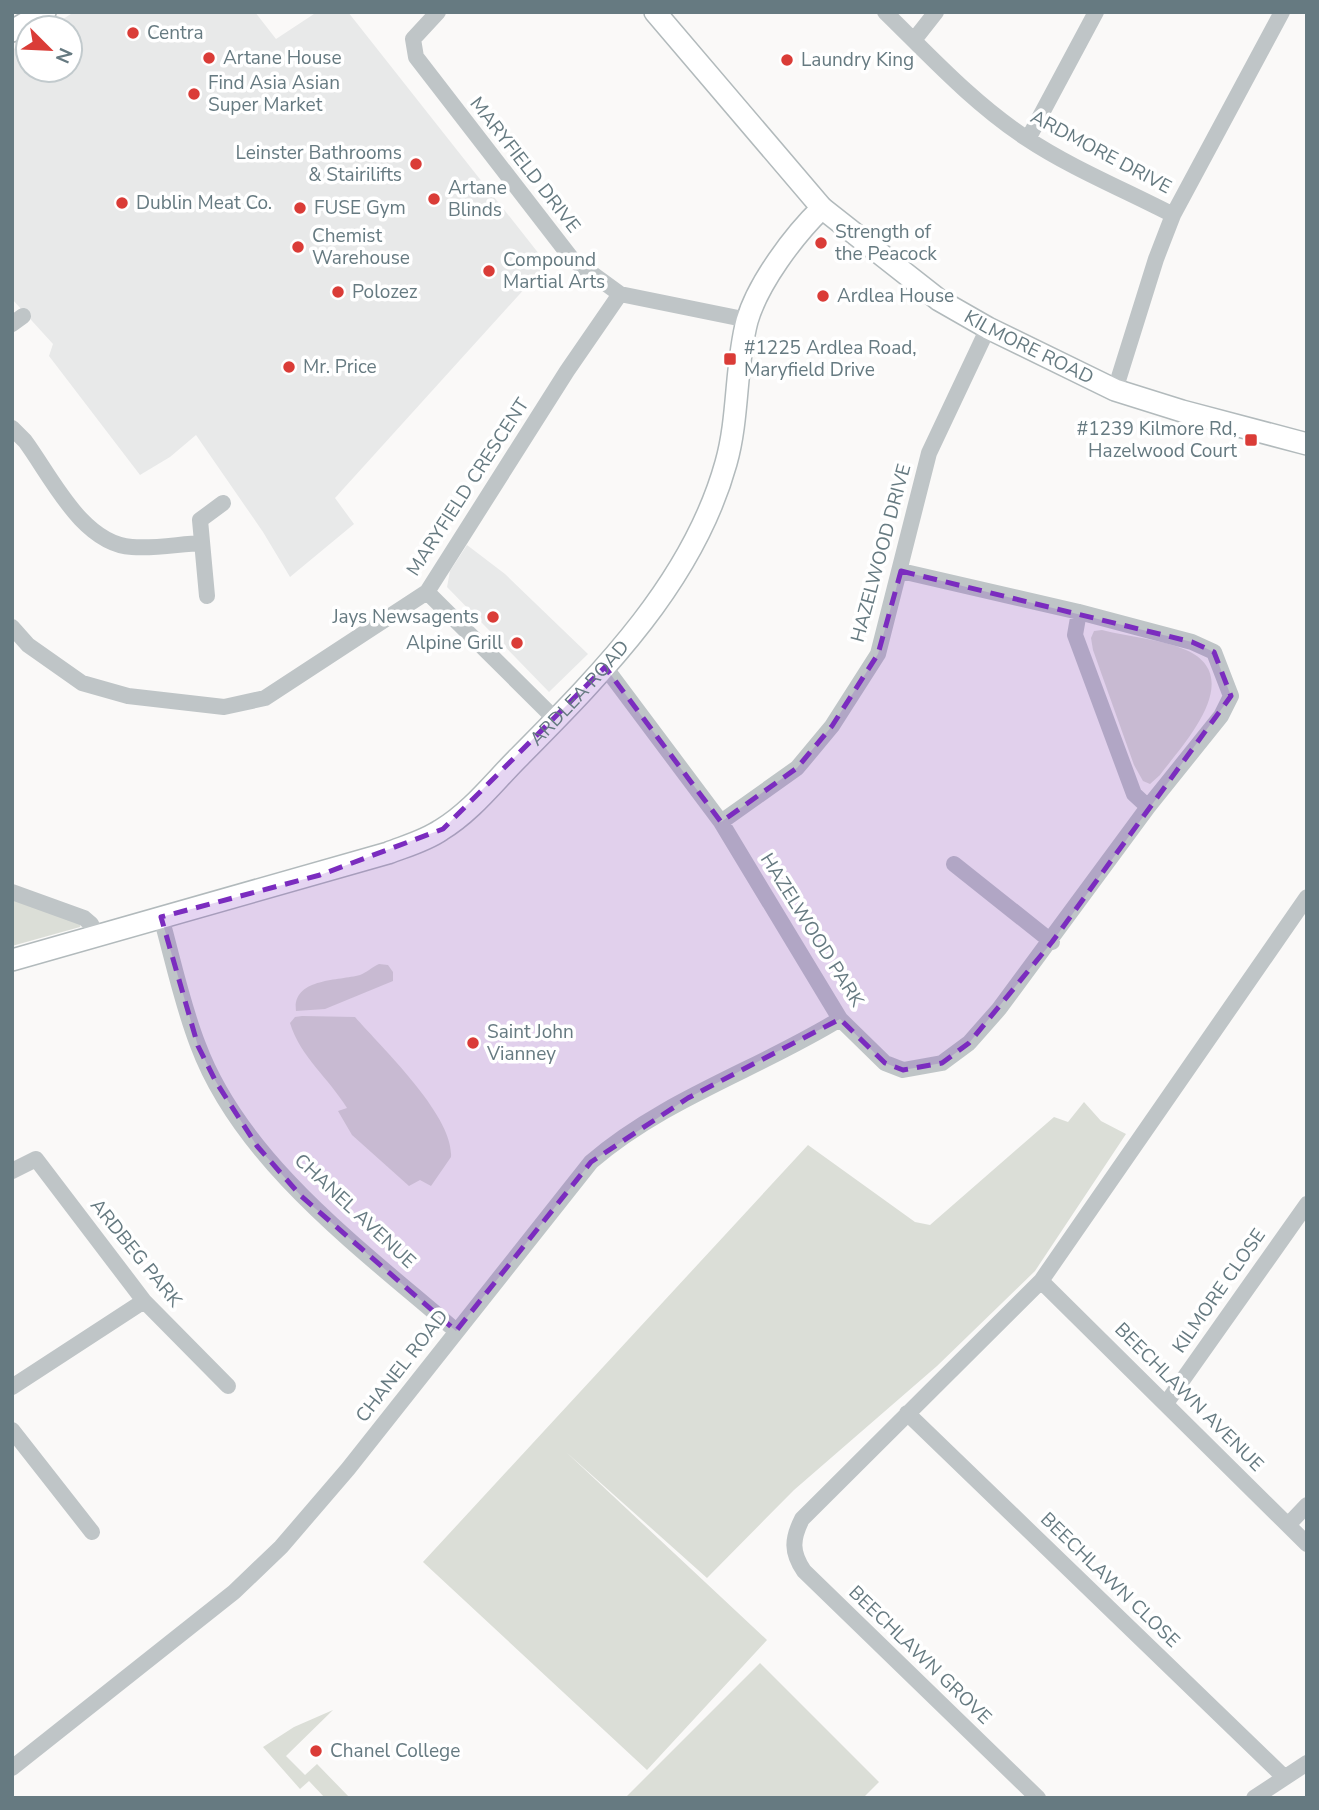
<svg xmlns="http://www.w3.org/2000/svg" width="1319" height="1810" font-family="'Nunito Sans',sans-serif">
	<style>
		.built { fill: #e8e9e9 }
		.green { fill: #dbded7 }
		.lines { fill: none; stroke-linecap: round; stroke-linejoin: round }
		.secondary-casing { stroke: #b2babc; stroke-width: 24 }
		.street { stroke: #bfc5c7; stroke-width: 16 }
		.secondary { stroke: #fff; stroke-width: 21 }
		.marked { fill: #7b2cbf; fill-opacity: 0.2; stroke: #7b2cbf; stroke-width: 5; stroke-dasharray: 14 9; stroke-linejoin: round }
		.poi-dot { fill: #da3c37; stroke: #fff; stroke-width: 2.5 }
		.labels { text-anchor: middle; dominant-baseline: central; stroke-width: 7; stroke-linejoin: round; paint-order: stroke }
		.poi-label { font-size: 19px; fill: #667a81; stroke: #fff; text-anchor: start }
		.street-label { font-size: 19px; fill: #667a81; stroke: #fff }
	</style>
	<rect width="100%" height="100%" fill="#faf9f8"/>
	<path class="built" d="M74,12H255L276,39L317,12H348L547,264L335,498L354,524L290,577L263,532L196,435L170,457L140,475L49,356L53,344L12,299V50L28,41V70H70V28H49Z
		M467,545L505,574L588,654L549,692L447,587L450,571Z"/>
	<path class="green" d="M1102,630C1129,637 1161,639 1186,650C1247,677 1183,744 1160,775L1150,784L1143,781L1134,765L1093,650L1091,638L1094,631Z
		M12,899L81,924L80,927L12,946Z
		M379,964L388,965L393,972V981L325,1009L296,1011C292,978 338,981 360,975C366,973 372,967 379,964Z
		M302,1016L355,1017C382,1048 454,1116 451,1157L431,1186L420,1180L409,1186L352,1135L338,1111L347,1108C328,1077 301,1058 290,1023L295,1017Z
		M1084,1102L1101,1121L1126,1134L1035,1271L937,1366L794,1490L707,1578L566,1452L767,1640L647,1770L423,1562L808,1145L915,1222L930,1225L1054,1117L1068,1122Z
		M760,1663L879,1782L863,1798H625Z
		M333,1710L286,1756L305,1775L317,1764L350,1798H325L309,1781L300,1789L263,1747L294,1727Z"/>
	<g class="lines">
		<defs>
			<g id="secondary">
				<path id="s1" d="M655,12L822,208L939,300L988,328L1115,390L1182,411L1307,444"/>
				<path d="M12,31L45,12"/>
				<path id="s2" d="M12,960L388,853C406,846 425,841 441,830C471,812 494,782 518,758C602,673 693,582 726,463C739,417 735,367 747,321C758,283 794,235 822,208"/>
			</g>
		</defs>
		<use href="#secondary" class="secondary-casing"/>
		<path class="street" d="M438,12L413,39L416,57L572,259L620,294L748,320
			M885,12C930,56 973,103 1026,138C1071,168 1125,190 1173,215
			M914,40L936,12
			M1028,139L1096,12
			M12,324L23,316
			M1115,390L1156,259L1173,215L1282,12
			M12,428L25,441C51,476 82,544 132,547C155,549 179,544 202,543
			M427,592L555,719
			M207,596L200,520L223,503
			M1079,612L1075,635L1134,794L1148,807
			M12,627L28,645L82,683L128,696L224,707L265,698L427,592L567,371L620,294
			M605,667L721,822L840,1019L885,1063L903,1070L942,1063L969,1043L999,1009L1148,807L1221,716L1231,696L1214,652L1192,642L1079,612L901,571
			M721,822L797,768L832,726L878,654L929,453L988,328
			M954,864L1052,942
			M12,892L84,918L91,924L97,936
			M161,917C173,960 182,1004 198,1045C242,1163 364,1251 456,1331
			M12,1171L36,1159L144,1301L228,1386
			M1041,1281L1307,1544
			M12,1387L144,1301
			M1167,1402L1307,1204
			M907,1413L1284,1777
			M12,1430L92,1532
			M1288,1525L1307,1505
			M12,1768L234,1592L281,1547L348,1469L591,1162C664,1099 759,1069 840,1019
			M1038,1798L804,1571C791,1552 792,1539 802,1519L1041,1281L1307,897
			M1254,1798L1307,1763"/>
		<use href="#secondary" class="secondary"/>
	</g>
	<path class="marked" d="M901,571L1192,642L1214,652L1231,696L1052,942L969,1043L942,1063L903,1070L885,1063L840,1019L688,1098L591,1162L456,1331L301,1196L257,1146L216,1082L198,1046L161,917L320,875L443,829L605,667L721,822L797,768L832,726L878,654Z"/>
	<g class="poi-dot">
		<circle cx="133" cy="33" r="7"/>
		<circle cx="209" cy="58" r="7"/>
		<circle cx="787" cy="60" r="7"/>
		<circle cx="194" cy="94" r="7"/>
		<circle cx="416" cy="164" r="7"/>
		<circle cx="434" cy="199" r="7"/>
		<circle cx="122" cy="203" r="7"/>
		<circle cx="300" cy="208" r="7"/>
		<circle cx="821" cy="243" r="7"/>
		<circle cx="298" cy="247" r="7"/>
		<circle cx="489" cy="271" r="7"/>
		<circle cx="338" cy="292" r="7"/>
		<circle cx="823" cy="296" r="7"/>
		<rect x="723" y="352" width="14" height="14" rx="3.5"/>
		<circle cx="289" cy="367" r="7"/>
		<rect x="1244" y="433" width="14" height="14" rx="3.5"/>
		<circle cx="493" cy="617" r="7"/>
		<circle cx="517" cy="643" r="7"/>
		<circle cx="473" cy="1043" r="7"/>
		<circle cx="316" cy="1751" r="7"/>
	</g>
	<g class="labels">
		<g class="poi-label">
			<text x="147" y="33">Centra</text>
			<text x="223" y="58">Artane House</text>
			<text x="801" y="60">Laundry King</text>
			<text x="208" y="83">Find Asia Asian<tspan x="208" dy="22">Super Market</tspan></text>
			<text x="402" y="153" text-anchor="end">Leinster Bathrooms<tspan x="402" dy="22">&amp; Stairilifts</tspan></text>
			<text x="448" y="188">Artane<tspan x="448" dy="22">Blinds</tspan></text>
			<text x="136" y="203">Dublin Meat Co.</text>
			<text x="314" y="208">FUSE Gym</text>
			<text x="835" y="232">Strength of<tspan x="835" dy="22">the Peacock</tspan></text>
			<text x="312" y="236">Chemist<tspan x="312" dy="22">Warehouse</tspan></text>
			<text x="503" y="260">Compound<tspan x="503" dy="22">Martial Arts</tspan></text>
			<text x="352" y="292">Polozez</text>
			<text x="837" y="296">Ardlea House</text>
			<text x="744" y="348">#1225 Ardlea Road,<tspan x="744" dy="22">Maryfield Drive</tspan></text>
			<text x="303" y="367">Mr. Price</text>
			<text x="1237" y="429" text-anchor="end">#1239 Kilmore Rd,<tspan x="1237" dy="22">Hazelwood Court</tspan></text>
			<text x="479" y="617" text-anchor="end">Jays Newsagents</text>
			<text x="503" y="643" text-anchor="end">Alpine Grill</text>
			<text x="487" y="1032">Saint John<tspan x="487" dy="22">Vianney</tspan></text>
			<text x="330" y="1751">Chanel College</text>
		</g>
		<g class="street-label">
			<text transform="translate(1101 152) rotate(28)">ARDMORE DRIVE</text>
			<text transform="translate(525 165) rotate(52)">MARYFIELD DRIVE</text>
			<text stroke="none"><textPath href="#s1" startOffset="508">KILMORE ROAD</textPath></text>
			<text transform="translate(468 487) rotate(-57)">MARYFIELD CRESCENT</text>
			<text transform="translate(881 553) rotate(-75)">HAZELWOOD DRIVE</text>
			<text stroke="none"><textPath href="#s2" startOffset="644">ARDLEA ROAD</textPath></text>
			<text transform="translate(812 930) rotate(58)">HAZELWOOD PARK</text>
			<text transform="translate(355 1211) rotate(43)">CHANEL AVENUE</text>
			<text transform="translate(136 1253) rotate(51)">ARDBEG PARK</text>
			<text transform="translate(1219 1291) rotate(-55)">KILMORE CLOSE</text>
			<text transform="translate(402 1366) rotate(-52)">CHANEL ROAD</text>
			<text transform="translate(1189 1397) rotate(45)">BEECHLAWN AVENUE</text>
			<text transform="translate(1110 1580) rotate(44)">BEECHLAWN CLOSE</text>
			<text transform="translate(920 1655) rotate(44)">BEECHLAWN GROVE</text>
		</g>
	</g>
	<rect width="1319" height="1810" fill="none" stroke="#667a81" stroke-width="28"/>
	<g transform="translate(49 49) rotate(114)"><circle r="33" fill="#ffffff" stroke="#c2cacd" stroke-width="2"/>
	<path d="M0-5L12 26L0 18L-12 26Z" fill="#da3c37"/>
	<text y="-10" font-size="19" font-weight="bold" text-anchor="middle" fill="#667a81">N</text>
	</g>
</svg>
